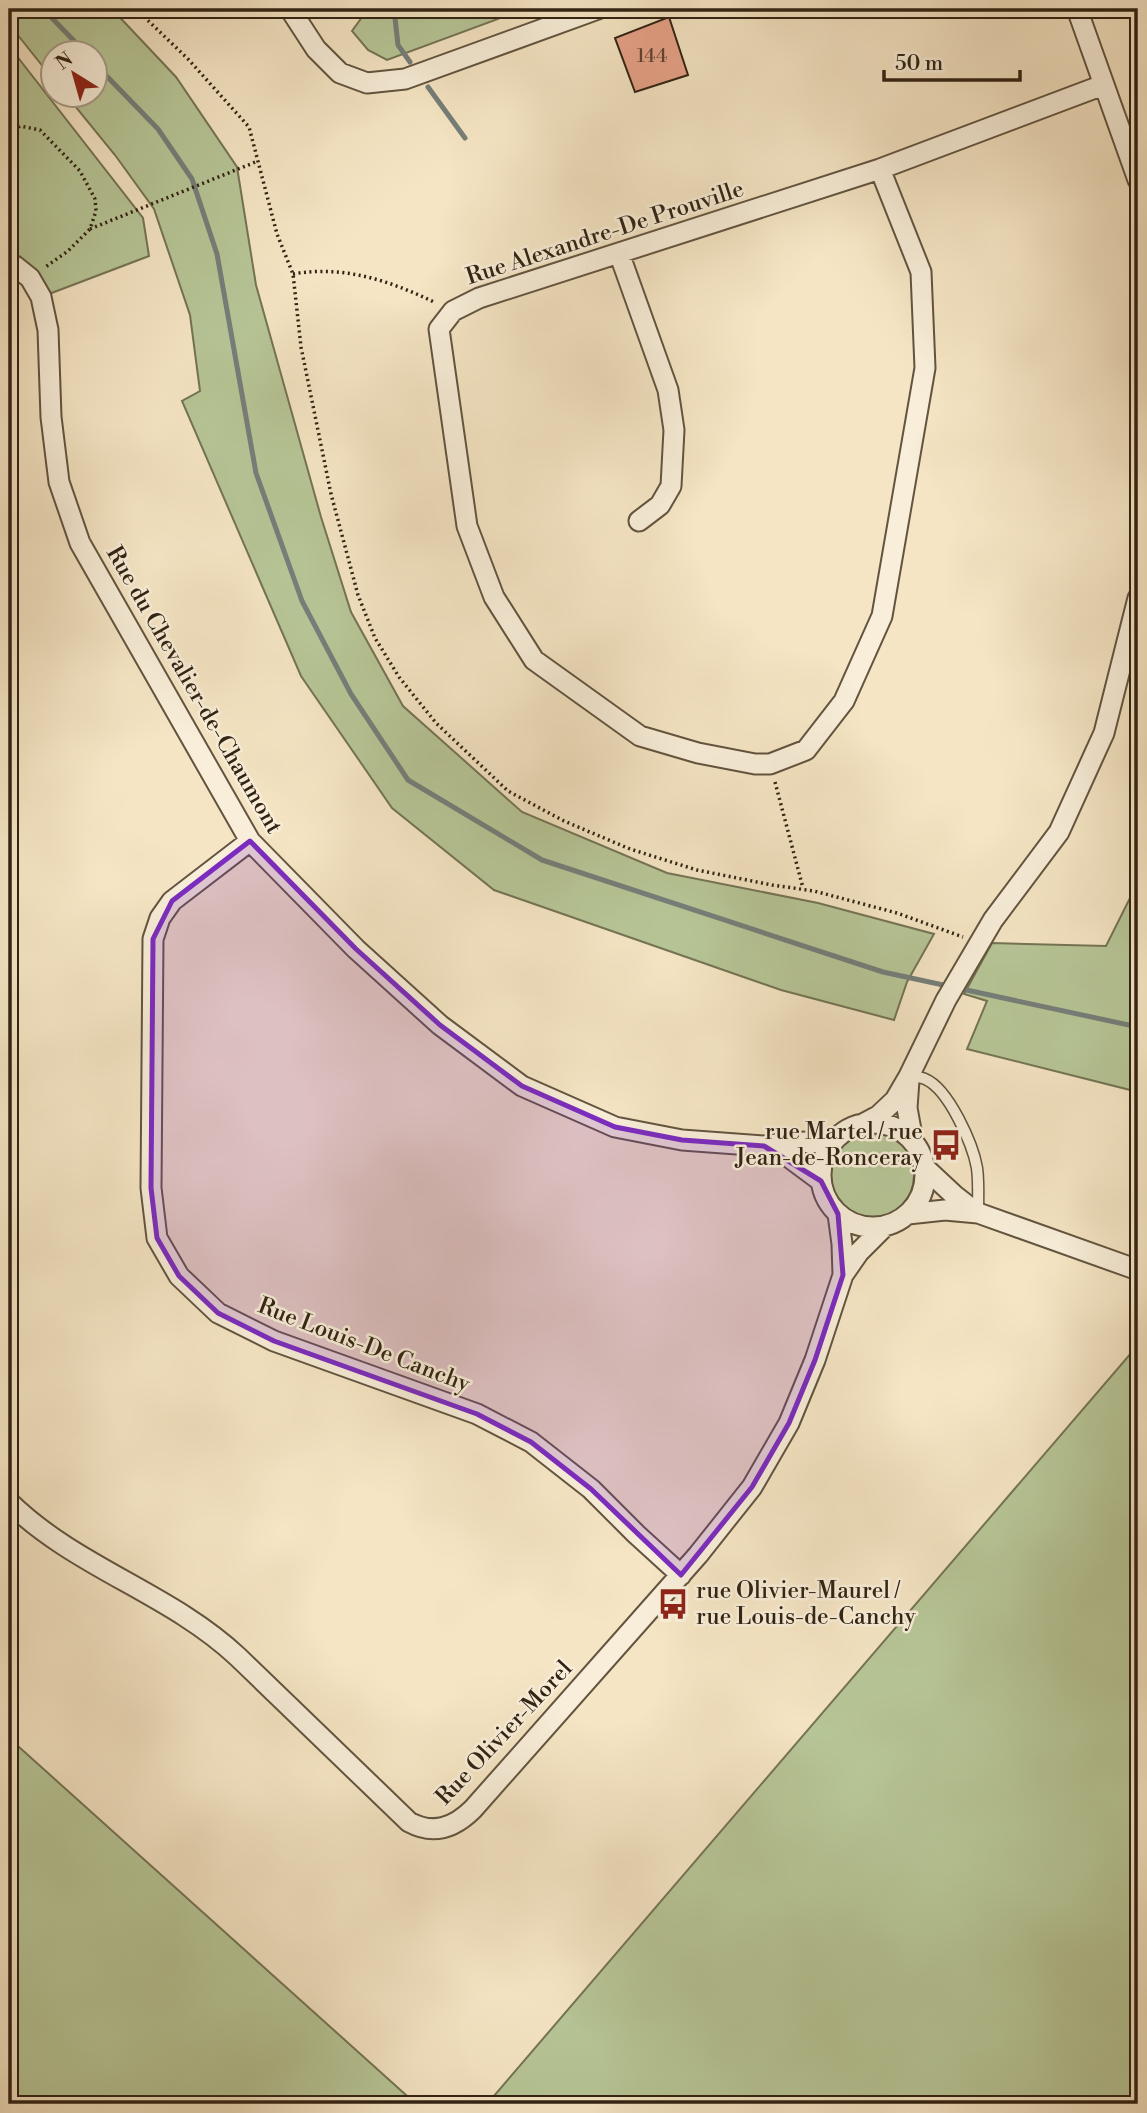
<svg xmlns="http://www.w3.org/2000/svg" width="1147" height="2113" font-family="'Libre Bodoni',serif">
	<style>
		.green { fill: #b7c697; stroke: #747455; stroke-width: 2 }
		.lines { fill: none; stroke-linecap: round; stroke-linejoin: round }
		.stream { stroke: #757f7a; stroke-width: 5 }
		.building { fill: #e7a288; stroke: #312313; stroke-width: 2 }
		.service-casing { stroke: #62543f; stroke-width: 13 }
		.minor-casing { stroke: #62543f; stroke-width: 23 }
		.path { stroke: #312313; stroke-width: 3.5; stroke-dasharray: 2 3.5; stroke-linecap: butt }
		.service { stroke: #f8eed9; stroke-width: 10 }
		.minor { stroke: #f8eed9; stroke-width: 19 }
		.marked { fill: #7b2cbf; fill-opacity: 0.2; stroke: #7b2cbf; stroke-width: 5; stroke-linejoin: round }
		.labels { text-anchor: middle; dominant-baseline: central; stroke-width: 5; stroke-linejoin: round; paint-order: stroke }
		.number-label { font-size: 19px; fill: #5e4330 }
		.street-label { font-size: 23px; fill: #312313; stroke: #f8eed9 }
		.poi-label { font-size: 23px; fill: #312313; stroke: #f8eed9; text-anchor: end }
	</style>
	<rect width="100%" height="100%" fill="#f5e5c4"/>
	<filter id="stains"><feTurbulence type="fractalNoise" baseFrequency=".00286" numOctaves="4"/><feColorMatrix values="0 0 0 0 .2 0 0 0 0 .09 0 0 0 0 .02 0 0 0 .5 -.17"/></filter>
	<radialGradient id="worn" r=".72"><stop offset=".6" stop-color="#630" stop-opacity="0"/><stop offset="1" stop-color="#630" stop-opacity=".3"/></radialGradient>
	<path class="green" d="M9,9H112L176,77L237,167L256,285L321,517L351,612L403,706L522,812L667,873L818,903L934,934L907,982L894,1020L781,990L494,890L392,808L301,676L182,401L200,391L190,315L154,209L115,155L66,95L94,94V52H52V78L9,24Z
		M368,9H494L498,19L387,60L368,50L352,31Z
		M9,46L143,218L149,256L41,297L9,264Z
		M1138,882V1099L1130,1090L967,1049L987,1001L964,994L992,943L1106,946Z
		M826 1175a44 44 0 1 1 88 0a44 44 0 1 1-88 0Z
		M1138,1345V2104H487Z
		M9,1738L416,2104H9Z"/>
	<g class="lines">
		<path class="stream" d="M43,9L85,52
			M394,9L398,45L410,62
			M94,63L158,129L192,179L217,254L256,473L302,601L351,694L408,780L542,860L883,972L1138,1027
			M428,87L465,138"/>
	</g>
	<path class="building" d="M669,17L688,75L635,92L615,38Z"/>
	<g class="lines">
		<defs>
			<path id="service" d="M909,1076C914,1077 921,1077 925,1079C949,1089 973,1145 977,1168C979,1183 978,1198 978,1213"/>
			<path id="minor" d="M290,9L316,49L340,73L367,83L405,79L598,9
				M1077,9L1138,180
				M880,169L921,272L925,368L882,616L844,701L806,750L770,764H755L698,753L640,736L534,660L494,597L467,526L439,329L453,311L479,298L880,169L1103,85
				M619,253L668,390L674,430L671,486L660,505L639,521
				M9,264L15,266L30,278L41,297L48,330L51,417L59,482L80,543L250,841L356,949L440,1025L522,1086L615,1127L682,1140L764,1146L781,1143L834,1141
				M250,841L172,901L160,918L153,939L151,1188L157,1238L179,1276L218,1313L274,1341L477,1414L531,1442L591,1489L636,1534L681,1575
				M909,1080L907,1108L913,1141
				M821 1175a52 52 0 1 1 104 0a52 52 0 1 1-104 0Z
				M863,1124L878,1116L895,1100L909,1076L946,1000L993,920L1059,832L1104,733L1138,598
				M765,1147L786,1155L821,1181
				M924,1167L954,1195L977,1213
				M838,1214L842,1244L843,1275
				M908,1214L945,1210L978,1213L1138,1270
				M9,1502C76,1568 170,1593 238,1657L409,1822C433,1835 454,1828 473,1809L698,1555L752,1487L789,1423L815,1360L843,1275L859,1252L884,1227"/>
		</defs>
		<use href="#service" class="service-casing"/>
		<use href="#minor" class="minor-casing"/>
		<path class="path" d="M136,9L188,59L249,127L277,234L293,274L301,347L331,494L358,595L375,638L399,677L436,723L508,791L564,821L630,849L697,870L772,885L814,891L897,913L963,937
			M9,133L20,126L40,130L80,171L95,199L96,211L90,229L68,251L44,268
			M90,229L258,161
			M293,274C344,265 391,281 436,303
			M775,782L803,888"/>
		<use href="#service" class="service"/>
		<use href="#minor" class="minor"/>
	</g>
	<path class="marked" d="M250,841L356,949L440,1025L522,1086L615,1127L682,1140L764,1146L821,1181L838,1214L843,1275L815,1360L789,1423L752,1487L681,1575L591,1489L531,1442L477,1414L274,1341L218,1313L179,1276L157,1238L151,1188L153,939L172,901Z"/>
	<defs>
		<symbol id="bus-bare" viewBox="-9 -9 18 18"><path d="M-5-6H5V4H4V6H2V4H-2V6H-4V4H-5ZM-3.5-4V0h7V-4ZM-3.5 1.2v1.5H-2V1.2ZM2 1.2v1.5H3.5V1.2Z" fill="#8f2418" stroke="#f8eed9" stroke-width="2.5" paint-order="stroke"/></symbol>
	</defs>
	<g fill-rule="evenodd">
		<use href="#bus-bare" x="924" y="1123" width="44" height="44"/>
		<use href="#bus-bare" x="651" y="1582" width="44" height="44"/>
	</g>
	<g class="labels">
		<g class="number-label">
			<text x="652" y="56">144</text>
		</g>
		<g class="street-label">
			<text transform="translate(605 233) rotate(-18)">Rue Alexandre-De Prouville</text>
			<text transform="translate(194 690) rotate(60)">Rue du Chevalier-de-Chaumont</text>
			<text transform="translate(364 1345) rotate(21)">Rue Louis-De Canchy</text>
			<text transform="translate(504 1733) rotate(-47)">Rue Olivier-Morel</text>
		</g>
		<g class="poi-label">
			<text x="923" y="1132">rue Martel / rue<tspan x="923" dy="26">Jean-de-Ronceray</tspan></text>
			<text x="696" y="1591" text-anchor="start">rue Olivier-Maurel /<tspan x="696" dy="26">rue Louis-de-Canchy</tspan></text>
		</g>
	</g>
	<rect width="1147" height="2113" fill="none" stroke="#f5e5c4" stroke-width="35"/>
	<rect x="10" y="10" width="1126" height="2092" fill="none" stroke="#312313" stroke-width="3.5"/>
	<rect x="18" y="18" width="1112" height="2078" fill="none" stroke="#312313" stroke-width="2"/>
	<g transform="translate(74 74) rotate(323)"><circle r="33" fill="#f8eed9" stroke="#a89d8a" stroke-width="2"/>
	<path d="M0-5L12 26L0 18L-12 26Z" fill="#8f2418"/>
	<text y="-10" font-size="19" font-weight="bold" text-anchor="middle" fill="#312313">N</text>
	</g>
	<path d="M884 70v10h136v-10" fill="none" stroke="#312313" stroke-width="3.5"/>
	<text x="895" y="70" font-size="21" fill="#312313" stroke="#f8eed9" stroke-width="5" paint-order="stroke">50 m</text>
	<rect width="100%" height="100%" filter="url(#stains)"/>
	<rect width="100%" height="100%" fill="url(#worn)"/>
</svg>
